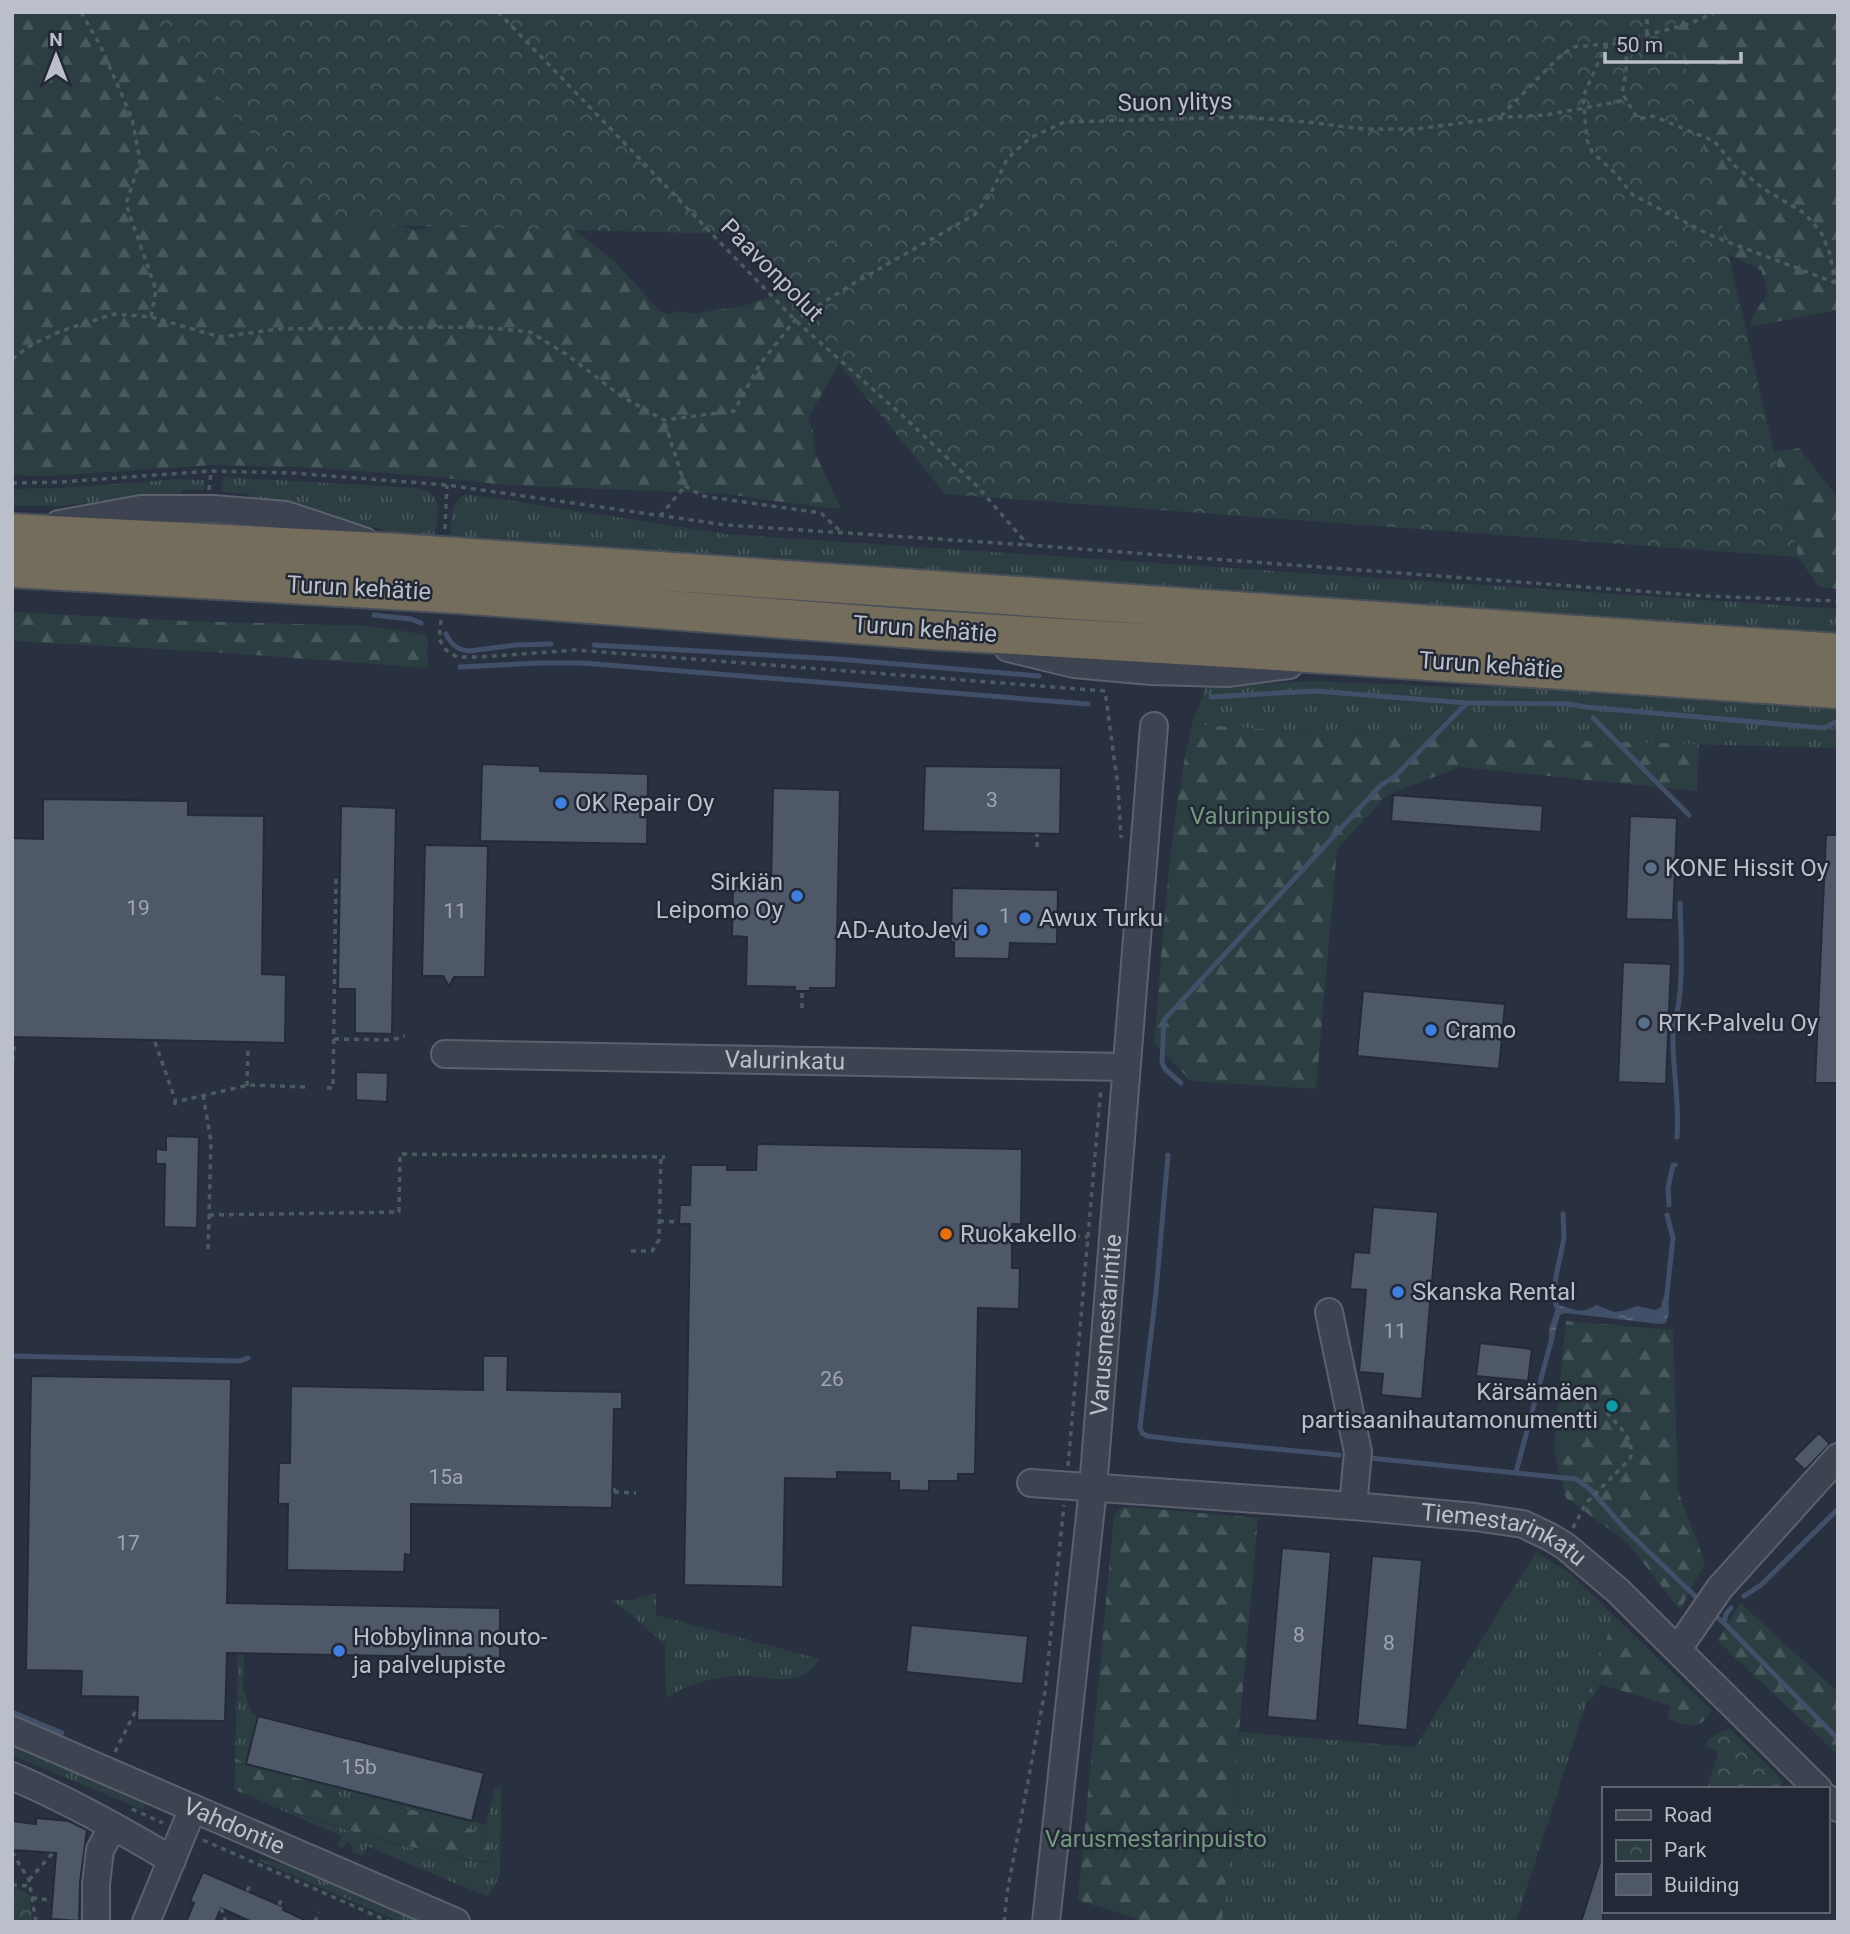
<svg xmlns="http://www.w3.org/2000/svg" width="1850" height="1934" font-family="Roboto,sans-serif">
	<style>
		.grass { fill: url(#grass-tufts) }
		.forest { fill: url(#forest-firs) }
		.park { fill: url(#park-crowns) }
		.water { fill: url(#water-ripples) }
		.lines { fill: none; stroke-linecap: round; stroke-linejoin: round }
		.stream { stroke: #424f69; stroke-width: 5 }
		.building { fill: #4f5868; stroke: #242a37; stroke-width: 2 }
		.minor-casing { stroke: #5b616d; stroke-width: 30 }
		.highway-casing { stroke: #484e5a; stroke-width: 42 }
		.path { stroke: #4b5b5f; stroke-width: 3.5; stroke-dasharray: 5 5; stroke-linecap: butt }
		.minor { stroke: #3d4350; stroke-width: 26 }
		.highway { stroke: #756d5b; stroke-width: 38 }
		.path-bridge { stroke: #4b5b5f; stroke-width: 3.5; stroke-dasharray: 5 5; stroke-linecap: butt }
		.shop-dot { fill: #3f7fe0; stroke: #222835; stroke-width: 2.5 }
		.service-dot { fill: #5c6f8a; stroke: #222835; stroke-width: 2.5 }
		.food-dot { fill: #e8710a; stroke: #222835; stroke-width: 2.5 }
		.culture-dot { fill: #0f9aa8; stroke: #222835; stroke-width: 2.5 }
		.labels { text-anchor: middle; dominant-baseline: central; stroke-width: 5; stroke-linejoin: round; paint-order: stroke }
		.number-label { font-size: 21px; fill: #9fa5b2 }
		.street-label { font-size: 24px; fill: #babfca; stroke: #222835 }
		.poi-label { font-size: 24px; fill: #babfca; stroke: #222835; text-anchor: start }
		.park-label { font-size: 24px; fill: #73987e; stroke: #222835 }
	</style>
	<defs>
		<pattern id="grass-tufts" width="24" height="20" patternUnits="userSpaceOnUse" patternTransform="scale(1.75)"><rect width="24" height="20" fill="#2c3e42"/><path d="M3 7l-1-3M5 7V3M7 7l1-3M15 17l-1-3M17 17v-4M19 17l1-3" fill="none" stroke="#48585c"/></pattern>
		<pattern id="forest-firs" width="22" height="20" patternUnits="userSpaceOnUse" patternTransform="scale(1.75)"><rect width="22" height="20" fill="#2c3e42"/><path d="M5 1l3.5 6h-7zM16 11l3.5 6h-7z" fill="#48585c"/></pattern>
		<pattern id="park-crowns" width="20" height="18" patternUnits="userSpaceOnUse" patternTransform="scale(1.75)"><rect width="20" height="18" fill="#2c3e42"/><path d="M2 6a3 3 0 1 1 6 0M12 15a3 3 0 1 1 6 0" fill="none" stroke="#48585c"/></pattern>
		<pattern id="water-ripples" width="26" height="14" patternUnits="userSpaceOnUse" patternTransform="scale(1.75)"><rect width="26" height="14" fill="#424f69"/><path d="M2 4q2-2 4 0t4 0M15 11q2-2 4 0t4 0" fill="none" stroke="#5b677d"/></pattern>
	</defs>
	<rect width="100%" height="100%" fill="#293140"/>
	<path class="grass" d="M223,477L416,488C447,494 438,514 434,538L404,535L324,515L248,502L249,494L221,492Z
		M182,479L205,480L204,490H183L178,498L148,496L58,506H12V489L59,488Z
		M467,494L726,534L1838,609V637L893,568L450,539C451,522 449,501 467,494Z
		M1316,681L1452,687L1564,686L1838,706V748L1346,735L1192,724L1206,686Z
		M1536,1552L1572,1575L1614,1616L1516,1922H1222L1239,1732L1415,1747Z
		M656,1593V1615L819,1659C802,1692 763,1674 734,1676C710,1678 686,1685 666,1698L665,1644L613,1600H632Z
		M238,1653H244L243,1689L252,1714L258,1716L246,1764L235,1758Z
		M12,1742L147,1801L143,1810L12,1755Z
		M310,1780L486,1825L495,1788L501,1787L500,1875L488,1897L367,1846L363,1856L351,1851L353,1845L347,1842L343,1848L338,1846L342,1836L235,1790C302,1817 370,1840 441,1854C458,1857 477,1863 494,1863L488,1841C473,1825 450,1821 429,1815C391,1806 342,1802 308,1786Z
		M261,1859L302,1868L428,1922H400L260,1861Z"/>
	<path class="forest" d="M12,12H179L203,51L237,120L264,142L396,224L413,230L514,213L568,225L614,261L660,311L668,314L679,311L692,314L747,305L797,289L845,353L808,418L813,431L815,453L841,509L774,501L728,494L504,485L428,476L300,467L212,465L49,476L12,475Z
		M1621,12H1838V310L1750,327L1752,317L1768,293L1761,270L1621,200Z
		M1799,448L1838,498V589L1819,587L1798,557L1774,452Z
		M12,612L186,621L370,626L427,635L428,668L212,652L12,641Z
		M1192,724L1346,735L1699,744L1697,791L1460,767L1387,795L1337,849L1316,1089L1191,1081L1154,1043C1164,936 1168,828 1192,724Z
		M1566,1321L1673,1330L1678,1491L1705,1563L1680,1610L1627,1542L1566,1498L1554,1451Z
		M1130,1507L1258,1518L1222,1922H1146L1078,1900L1114,1516L1119,1509Z
		M1740,1603L1838,1692V1755L1718,1641Z
		M1614,1616L1711,1710C1702,1732 1684,1726 1667,1718L1671,1706L1600,1684L1593,1698L1586,1702Z
		M235,1758L246,1764L309,1780L307,1787C316,1789 324,1794 333,1795C372,1804 462,1813 488,1841L494,1863C404,1850 319,1823 235,1790Z"/>
	<path class="park" d="M144,12H1673L1798,557L945,494L733,234L330,224Z
		M1730,1729L1783,1781L1781,1789H1707L1718,1751L1706,1747L1705,1745C1709,1737 1721,1730 1730,1729Z
		M12,1889H18L29,1894L32,1922H12Z"/>
	<path class="water" d="M1665,1296L1668,1298L1669,1313L1666,1323L1660,1324L1565,1313L1560,1315L1553,1340H1549V1329L1557,1305C1574,1308 1579,1316 1596,1305L1614,1312L1623,1311L1637,1306L1656,1310L1661,1307L1663,1298Z"/>
	<g class="lines">
		<path class="stream" d="M374,615L411,619L421,623
			M446,634C451,644 457,650 469,651L515,645L551,644
			M594,645L837,659L1039,676
			M460,667L539,663H583L1088,704
			M1467,703L1569,704L1585,707L1824,728L1838,721
			M1593,718L1689,815
			M1181,1083L1165,1069L1162,1062L1164,1020L1381,785L1395,776L1467,703L1315,691L1211,697
			M1677,1137C1680,1102 1672,1068 1673,1033C1673,1022 1678,1012 1679,1001C1683,969 1681,935 1680,903
			M1168,1155L1156,1292L1140,1427L1142,1433L1147,1436L1179,1440L1339,1455
			M1669,1205L1668,1188L1673,1165H1675
			M1666,1302L1673,1238L1667,1215
			M1558,1310L1554,1298L1556,1276L1564,1238L1563,1214
			M12,1356L240,1361L248,1358
			M1370,1458L1576,1479L1590,1489L1625,1529L1696,1597
			M1516,1472L1553,1334
			M1744,1596L1761,1585L1838,1509
			M1715,1616L1724,1623L1838,1739
			M1724,1623L1726,1614L1731,1608
			M12,1712L62,1733"/>
	</g>
	<path class="building" d="M482,764L540,766V771L648,774L647,844L480,841Z
		M925,766L1061,768L1060,834L923,831Z
		M773,788L840,790L836,988H810V991H795V987L746,986L747,937L732,936L733,886L771,887Z
		M1393,795L1543,806L1541,832L1391,821Z
		M43,799L188,801V815L264,816L262,974L286,975L285,1043L12,1037V838L43,839Z
		M341,806L396,808L392,1034L355,1033V989H338Z
		M1630,816L1677,818L1673,920L1626,919Z
		M1826,835H1838V1083H1815Z
		M425,845L488,846L485,977H454L449,986L443,976H422Z
		M952,888L1058,890L1057,944L1010,943L1009,959L954,958V942H951Z
		M1623,962L1671,964L1666,1084L1618,1082Z
		M1363,991L1505,1004L1499,1069L1357,1056Z
		M356,1072L388,1073L387,1102L356,1100Z
		M166,1136L199,1137L197,1228L164,1227L165,1164H156V1149L166,1150Z
		M757,1144L1022,1149L1021,1224H1012V1268H1020L1019,1309L978,1308L975,1474H958V1481H929V1491L899,1490V1481H890V1473L837,1472V1479L785,1478L783,1587L684,1585L690,1224H679L680,1205H690L691,1165H727V1170H756Z
		M1373,1207L1438,1212L1422,1399L1381,1395L1383,1374L1359,1372L1366,1290L1350,1289L1354,1252L1369,1253Z
		M1480,1343L1532,1349L1528,1381L1476,1376Z
		M483,1356H508L507,1390L622,1392V1409H614L612,1508L411,1504V1555L405,1554L404,1572L287,1570L288,1504H278L279,1463H290L291,1386L483,1390Z
		M31,1376L231,1379L227,1603L500,1608V1658L227,1653L225,1721L137,1720L138,1697L81,1696L82,1671L26,1670Z
		M1819,1433L1830,1444L1805,1470L1793,1459Z
		M1282,1548L1331,1552L1317,1721L1267,1717Z
		M1372,1556L1422,1560L1407,1730L1357,1725Z
		M911,1625L1028,1636L1023,1684L906,1672Z
		M258,1716L484,1773L472,1821L246,1764Z
		M36,1818L69,1821L87,1830L80,1882L79,1921L51,1919L56,1853L12,1850V1821L36,1824Z
		M1600,1862L1603,1863V1922H1581Z
		M203,1872L284,1907L283,1910L309,1922H252L221,1908L215,1922H186L194,1903L190,1901Z"/>
	<g class="lines">
		<defs>
			<g id="minor">
				<path d="M59,524L141,509H213L286,515L364,541"/>
				<path d="M1008,648L1074,664L1151,671L1227,673L1289,665"/>
				<path id="s1" d="M445,1054L1126,1067"/>
				<path d="M1329,1312L1358,1452L1353,1506"/>
				<path id="s2" d="M1031,1483L1353,1506L1475,1517L1523,1524L1550,1537L1565,1546L1617,1590L1818,1789"/>
				<path d="M1678,1649L1719,1589L1838,1457"/>
				<path id="s3" d="M12,1730L456,1922"/>
				<path d="M12,1776C68,1800 120,1829 172,1860"/>
				<path d="M1827,1798L1838,1808"/>
				<path d="M96,1922V1884L100,1850L113,1826"/>
				<path d="M146,1922L193,1808"/>
				<path id="s4" d="M1046,1922L1093,1488L1154,726"/>
			</g>
			<path id="highway" d="M12,533L399,553L1838,653
				M12,568L459,594L931,630L1357,656L1838,689"/>
		</defs>
		<use href="#minor" class="minor-casing"/>
		<use href="#highway" class="highway-casing"/>
		<path class="path" d="M81,12L100,45L132,118L140,161L126,204L156,290L151,317
			M498,12L795,320L904,417L978,487L1028,545
			M1716,12L1689,24L1627,40L1626,72L1622,93L1638,119L1653,116L1714,141L1735,166L1764,189L1804,213L1821,232L1830,254L1835,283
			M1647,34V12
			M1627,40L1605,47L1583,97L1587,140L1592,152L1615,173L1633,195L1710,235L1836,283
			M1501,116L1558,58L1573,47L1608,44
			M12,359L33,344L61,331L114,314L151,317L220,337L279,329L481,327L530,332L566,354L621,396L664,420L734,411L760,364L795,320L856,282L974,215L990,195L1007,159L1030,138L1064,122L1242,117L1307,122L1364,129H1416L1508,117L1546,115L1627,100
			M12,483L61,482L211,471L292,473L447,485L726,525L1028,545L1704,596L1838,601
			M685,486L702,496L821,513L842,533
			M209,490L211,471
			M660,516L685,486L664,420
			M445,529L447,485
			M441,620L439,639L446,650L457,657H480L576,650L1105,691L1118,787L1121,838
			M1037,847V834
			M802,1008V991
			M334,1039L392,1040L405,1036
			M155,1042L176,1102
			M12,1071L14,1046
			M247,1086L248,1046
			M327,1088H333L336,874
			M203,1095L211,1141L208,1253
			M175,1105V1102L249,1085L307,1087
			M209,1215L399,1212L400,1154L665,1157
			M659,1221L677,1222
			M1015,1233L1088,1237
			M631,1251H652L659,1240L661,1157
			M1068,1466L1101,1087
			M614,1492L636,1493
			M1573,1528L1586,1503L1630,1459C1636,1440 1618,1425 1606,1412L1612,1406
			M115,1752L137,1708
			M132,1809L163,1823
			M203,1840L390,1922
			M12,1852L29,1880L36,1922
			M29,1880L57,1848
			M12,1885L30,1886
			M247,1891L252,1882
			M32,1898L52,1900
			M279,1905L283,1896
			M221,1908L226,1922
			M315,1922L319,1912
			M1004,1922L1007,1893L1045,1691L1064,1505"/>
		<use href="#minor" class="minor"/>
		<use href="#highway" class="highway"/>
		<path class="path-bridge" d="M613,1490H616"/>
	</g>
	<g class="shop-dot">
		<circle cx="561" cy="803" r="7"/>
		<circle cx="797" cy="896" r="7"/>
		<circle cx="1025" cy="918" r="7"/>
		<circle cx="982" cy="930" r="7"/>
		<circle cx="1431" cy="1030" r="7"/>
		<circle cx="1398" cy="1292" r="7"/>
		<circle cx="339" cy="1651" r="7"/>
	</g>
	<g class="service-dot">
		<circle cx="1651" cy="868" r="7"/>
		<circle cx="1644" cy="1023" r="7"/>
	</g>
	<circle class="food-dot" cx="946" cy="1234" r="7"/>
	<circle class="culture-dot" cx="1612" cy="1406" r="7"/>
	<g class="labels">
		<g class="number-label">
			<text x="992" y="800">3</text>
			<text x="138" y="908">19</text>
			<text x="455" y="911">11</text>
			<text x="1005" y="916">1</text>
			<text x="1395" y="1331">11</text>
			<text x="832" y="1379">26</text>
			<text x="446" y="1477">15a</text>
			<text x="128" y="1543">17</text>
			<text x="1299" y="1635">8</text>
			<text x="1389" y="1643">8</text>
			<text x="359" y="1767">15b</text>
		</g>
		<g class="street-label">
			<text transform="translate(1175 102) rotate(-1)">Suon ylitys</text>
			<text transform="translate(772 270) rotate(45)">Paavonpolut</text>
			<text transform="translate(359 588) rotate(3)">Turun kehätie</text>
			<text transform="translate(925 629) rotate(4)">Turun kehätie</text>
			<text transform="translate(1491 665) rotate(4)">Turun kehätie</text>
			<text stroke="none"><textPath href="#s1" startOffset="340">Valurinkatu</textPath></text>
			<text stroke="none"><textPath href="#s4" startOffset="600">Varusmestarintie</textPath></text>
			<text stroke="none"><textPath href="#s2" startOffset="478">Tiemestarinkatu</textPath></text>
			<text stroke="none"><textPath href="#s3" startOffset="242">Vahdontie</textPath></text>
		</g>
		<g class="poi-label">
			<text x="575" y="803">OK Repair Oy</text>
			<text x="1665" y="868">KONE Hissit Oy</text>
			<text x="783" y="882" text-anchor="end">Sirkiän<tspan x="783" dy="28">Leipomo Oy</tspan></text>
			<text x="1039" y="918">Awux Turku</text>
			<text x="968" y="930" text-anchor="end">AD-AutoJevi</text>
			<text x="1658" y="1023">RTK-Palvelu Oy</text>
			<text x="1445" y="1030">Cramo</text>
			<text x="960" y="1234">Ruokakello</text>
			<text x="1412" y="1292">Skanska Rental</text>
			<text x="1598" y="1392" text-anchor="end">Kärsämäen<tspan x="1598" dy="28">partisaanihautamonumentti</tspan></text>
			<text x="353" y="1637">Hobbylinna nouto-<tspan x="353" dy="28">ja palvelupiste</tspan></text>
		</g>
		<g class="park-label">
			<text x="1260" y="816">Valurinpuisto</text>
			<text x="1156" y="1839">Varusmestarinpuisto</text>
		</g>
	</g>
	<rect width="1850" height="1934" fill="none" stroke="#babfca" stroke-width="28"/>
	<rect x="1602" y="1787" width="228" height="126" fill="#222835" stroke="#5f6471" stroke-width="2"/>
	<rect x="1616" y="1810" width="35" height="10" fill="#3d4350" stroke="#5f6471" stroke-width="2"/>
	<text x="1664" y="1822" font-size="21" fill="#babfca">Road</text>
	<rect x="1616" y="1840" width="35" height="21" fill="url(#park-crowns)" stroke="#5f6471" stroke-width="2"/>
	<text x="1664" y="1857" font-size="21" fill="#babfca">Park</text>
	<rect x="1616" y="1874" width="35" height="21" fill="#4f5868" stroke="#5f6471" stroke-width="2"/>
	<text x="1664" y="1892" font-size="21" fill="#babfca">Building</text>
	<g transform="translate(56 56)" stroke="#222835" stroke-width="5" paint-order="stroke">
	<path d="M0-5L12 26L0 18L-12 26Z" fill="#babfca"/>
	<text y="-10" font-size="19" font-weight="bold" text-anchor="middle" fill="#babfca">N</text>
	</g>
	<path d="M1605 52v10h136v-10" fill="none" stroke="#babfca" stroke-width="3.5"/>
	<text x="1616" y="52" font-size="21" fill="#babfca" stroke="#222835" stroke-width="5" paint-order="stroke">50 m</text>
</svg>
